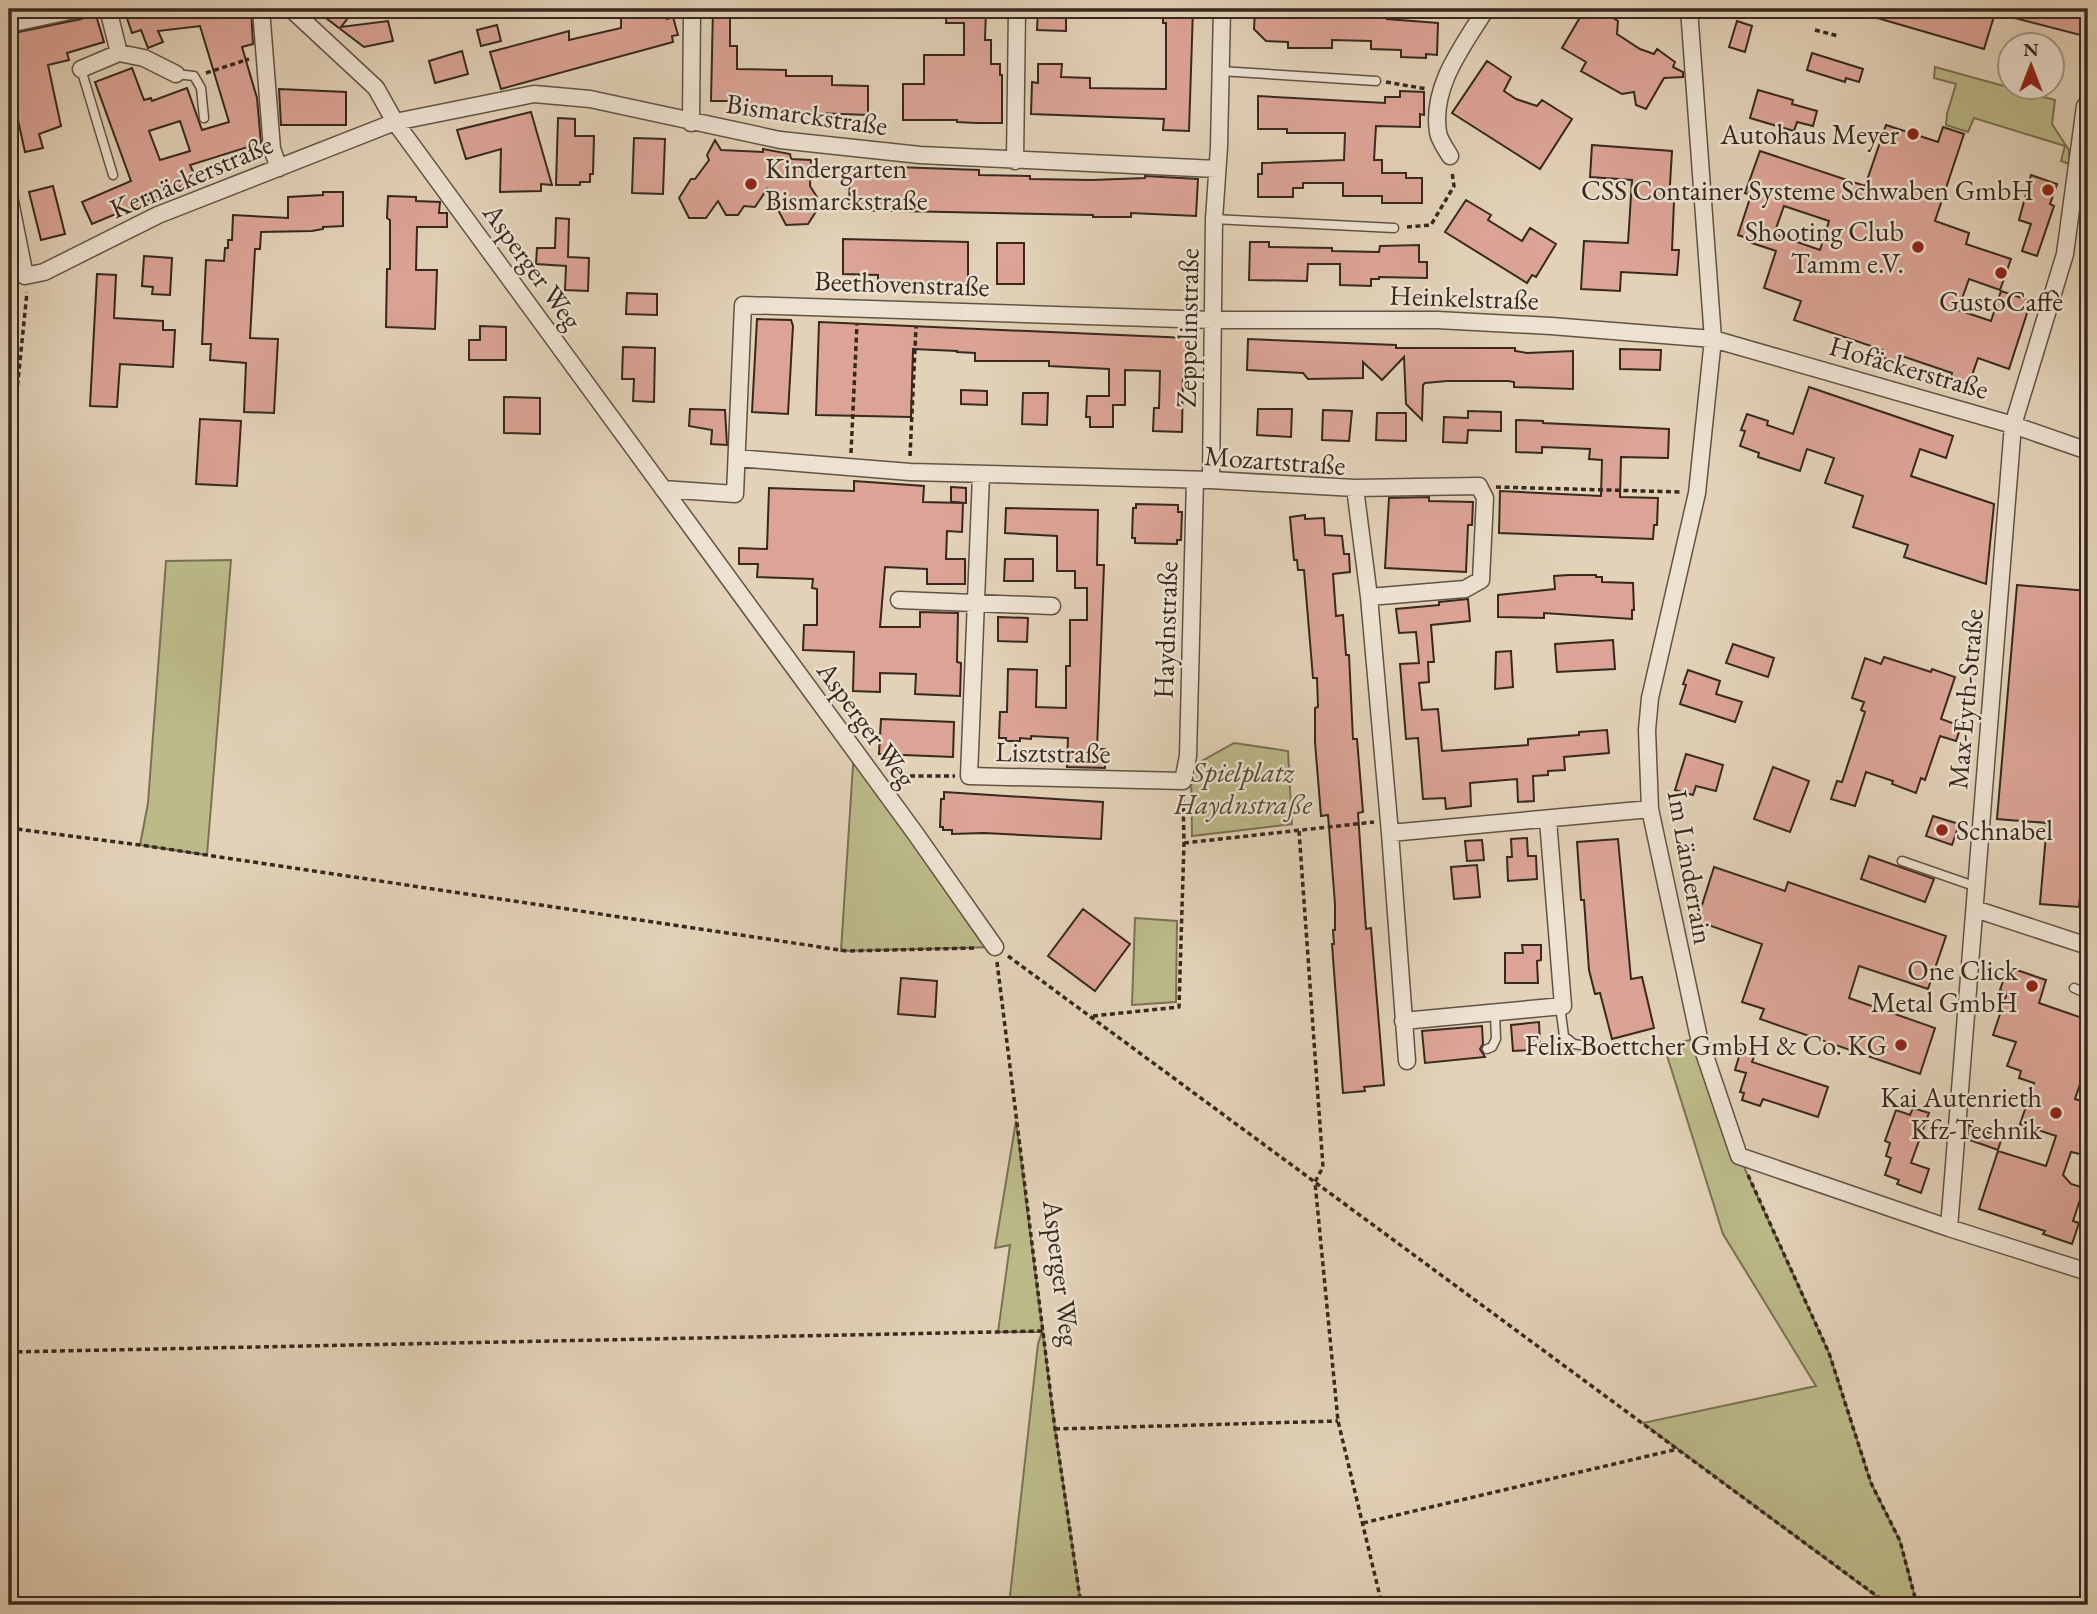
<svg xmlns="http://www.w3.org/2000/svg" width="2097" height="1614" font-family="'EB Garamond',serif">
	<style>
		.green { fill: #bcba89; stroke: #797254; stroke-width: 2 }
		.building { fill: #dca496; stroke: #36291e; stroke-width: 2; fill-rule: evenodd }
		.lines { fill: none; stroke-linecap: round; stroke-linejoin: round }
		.service-casing { stroke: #615344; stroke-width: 11 }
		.minor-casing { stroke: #615344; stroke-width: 19 }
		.path { stroke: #36291e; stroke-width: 3.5; stroke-dasharray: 5 3.5; stroke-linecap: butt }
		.service { stroke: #ede2d1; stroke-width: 8 }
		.minor { stroke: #ede2d1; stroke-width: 16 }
		.poi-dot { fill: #8f2418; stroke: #ede2d1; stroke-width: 2.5 }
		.labels { text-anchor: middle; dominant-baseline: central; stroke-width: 5; stroke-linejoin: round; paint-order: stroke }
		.street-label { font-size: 28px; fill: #36291e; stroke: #ede2d1 }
		.poi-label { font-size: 28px; fill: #36291e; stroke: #ede2d1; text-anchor: end }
		.park-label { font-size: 28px; font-style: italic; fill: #514633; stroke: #ede2d1 }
	</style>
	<rect width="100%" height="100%" fill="#e3d2b8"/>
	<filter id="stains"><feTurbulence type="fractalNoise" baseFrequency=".00286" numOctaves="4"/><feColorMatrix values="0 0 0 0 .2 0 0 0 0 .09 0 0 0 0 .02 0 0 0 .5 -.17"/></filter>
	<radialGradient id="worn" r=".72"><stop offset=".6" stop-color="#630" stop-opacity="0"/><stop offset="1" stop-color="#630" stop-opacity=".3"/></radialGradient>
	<path class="green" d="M1935,67L2055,100L2052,124L2069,150V164L2061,161L2065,146L1974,118L1968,132L1946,125L1947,114L1956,84L1934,78Z
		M231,560L207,855L140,845L148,803L166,561Z
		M1234,743L1288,751L1292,824L1192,836L1191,767Z
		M854,750L995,947L841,951Z
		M1135,918L1177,921L1176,1002L1132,1005Z
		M1699,1038L1739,1156L1829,1353L1871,1483L1900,1541L1917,1605H1889L1884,1602L1643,1423L1816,1386L1723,1234L1664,1046Z
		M1016,1121L1055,1429L1081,1605H1009L1038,1344L1042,1332H998L1010,1245L995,1248Z"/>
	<path class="building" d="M124,9H251L253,44L242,47L257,98L261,143L190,165L197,180L92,224L82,202L131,181L95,82L132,68L144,100L151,98L152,101L187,88L202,130L229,122L200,26L158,31L163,42L148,48L141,30L132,33ZM180,121L190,151L160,160L149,131Z
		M314,9H355L341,27L388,21L393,41L364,47Z
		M621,9H637V14L664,9L667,19L673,17L678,35L672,36L673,42L501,89L490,52L569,31V40L621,28Z
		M713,9H730V46H737V69L786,70V76H832V85L868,86V115L738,110V101H711Z
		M947,9H986L985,40H991V64H1000V75H1002V123H976L957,122V120H903V84H924V55H964V23H946Z
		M1038,9H1066V31L1037,30Z
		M1163,9H1193L1189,131L1163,130L1164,119L1031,114L1032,82L1038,83V64H1062L1061,77L1090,78V88L1166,89V23H1163Z
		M1562,9H1597L1618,21L1617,34L1640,49L1654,54L1657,49L1675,62L1673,67L1683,72V77L1664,78L1646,109L1636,105L1634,92L1622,94L1581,71L1586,62L1562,48L1579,19Z
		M1860,9H2088V37L1995,13L1984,49L1860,13Z
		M1255,10L1387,13V19L1438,23L1437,55L1426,54V58L1401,57V50L1371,49V41L1332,40V48H1288V42L1266,41L1254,29Z
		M95,12L104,42L67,53L69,60L48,65L61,126L39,134L43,148L25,152L14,102L9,103V34L81,19Z
		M1737,21L1752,26L1745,52L1729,47Z
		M497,25L501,41L481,46L477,30Z
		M462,51L468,74L435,83L429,61Z
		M1812,53L1863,69L1859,82L1846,78L1845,82L1807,70Z
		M1487,61L1511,77L1504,91L1516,99L1537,106L1542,100L1572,119L1540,169L1452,113Z
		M279,89L346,92V125H281Z
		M1758,90L1793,100L1792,104L1817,111L1813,126L1797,122L1794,131L1750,118Z
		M1400,91L1424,92V115L1420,114V127L1376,126L1374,160H1382V173H1406V178H1422V203H1382V196H1343V183H1303V188H1293V197H1258V174H1262V163L1344,160L1345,133H1287V129H1258V96L1385,103V97H1400Z
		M531,112L552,185L541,184V191L500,192L501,149L466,159L457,130Z
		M558,118L575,119V136H594L593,174H590V182H580V185H556Z
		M1886,125L1938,142L1943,127L1964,134L1935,221L1969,233L1966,244L2011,259L2000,290L1969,279L1958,310L1991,321L2001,291L2031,301L2009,369L1978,358L1968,387L1950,381L1952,373L1899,355L1897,362L1880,357L1883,350L1794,320L1801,301L1764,288L1776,251L1752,243L1753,240L1738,235L1751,195L1745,193L1760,151L1865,186ZM1784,206L1829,221L1820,250L1774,234Z
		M634,138L665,139L663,194L632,193Z
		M715,140L721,150L763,152V149L790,154L791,159L811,160L810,186L817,197V210L808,224L786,225L767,189L755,207L744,206L738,215H726L718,201L706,218H689L679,198L691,179H695L709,160L707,155Z
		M1592,145L1672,151L1669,201H1674L1672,250H1679L1677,275L1621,272L1620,291L1581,289L1584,241L1628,243L1632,180L1590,177Z
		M896,167L979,170V175L1030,176V179L1092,180L1145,178V176L1198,179L1196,216L1131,213V217H1093V215L849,210L850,169H896Z
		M2031,175L2057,184L2050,204L2054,206L2037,256L2022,251L2031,224L2019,220Z
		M53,186L65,234L41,240L29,192Z
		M323,192H343V226L323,227V229L312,231L261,232L260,249H255L250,338L278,339L274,413L244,412L246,363L210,360L211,344H202L206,260L224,261L225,248H228V240H232L233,215L288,218V197L323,195Z
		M388,196L416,197V201L440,202L439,213H447V227H417L416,270H437L435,329L386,327L387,269H390V220L387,218Z
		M1466,200L1491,215L1488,220L1522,241L1530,228L1556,244L1536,277L1532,275L1527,283L1445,232Z
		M556,218L569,219L568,257L589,258L588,291L565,290L566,266L536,264L537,248H555Z
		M843,239L968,242V285L878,283V275L843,274Z
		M1250,242H1269V247L1332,248V251L1379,252L1380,246L1419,245V262H1427V278L1379,277V279H1371V286L1340,285V264H1308L1307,281L1249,280Z
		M997,243H1024V284H997Z
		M144,256L172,258L170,295L152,294L153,287L142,286Z
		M97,274L116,275L114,318L163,321V330H175L173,367L120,364L117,407L90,406Z
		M627,293L657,294V315L626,314Z
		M757,319L791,320L793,326L788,414L752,412Z
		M819,322L1188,338L1187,356H1195V372H1183L1182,432L1153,431L1154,408H1159L1160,371L1125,370V405H1113V427H1090V417H1086L1087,396H1109V369L1049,366V361H975V353L957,352V351L913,349L911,417L816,415Z
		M480,326L506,327V360H469V340H480Z
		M1248,339L1396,345V348H1515V351L1527,353L1573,351V389L1514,387V382L1508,381H1447L1425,383L1423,385L1422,420L1406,404L1404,357L1382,380L1363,362V378L1308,379L1303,373L1247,370Z
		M623,347L655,348L654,402L633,401L634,379H622Z
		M1620,349L1661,350L1660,370L1620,369Z
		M1809,387L1953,436L1946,458L1920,449L1911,476L1994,504L1986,584L1904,557L1908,545L1853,527L1863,496L1825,483L1834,458L1807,449L1800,471L1758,457L1759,453L1740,446L1745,431L1741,430L1747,414L1768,421L1767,425L1793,434Z
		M961,390L987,391V405L961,404Z
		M1023,393H1048L1047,425L1022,424Z
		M504,397L540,398V434L504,433Z
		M690,409L725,410L727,445L711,444L712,430L689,426Z
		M1258,409H1292L1291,437L1257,435Z
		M1323,410L1352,411L1349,441L1322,440Z
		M1468,411L1501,412V431L1468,430L1467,443L1443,442L1444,417L1468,418Z
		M1377,413H1406V441L1376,440Z
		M200,419L241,421L237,486L196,484Z
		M1516,420L1543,421V423L1669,429L1668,458L1621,457L1620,497L1658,498L1657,525H1654L1653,539L1499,533L1500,491L1601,496L1602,460L1589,459L1590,449L1542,447V453L1516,452Z
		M854,481L924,486L923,502L963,503L962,532L947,531L946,559H965V584H927V569L885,567L880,627H920V612L958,613L957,662L961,663L960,696L915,694L916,674L880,673V692L853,691L854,652L803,650L804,625H817V589L812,588L813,579L757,577L758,564H739V548L767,549L769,488L854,491Z
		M951,487L966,488V503L951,502Z
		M1429,497V501L1473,502L1472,525H1468L1466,572L1385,568L1389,498Z
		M1136,504L1178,505V512H1182L1181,540H1177V544L1135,543V538H1132L1133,508H1136Z
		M1006,508L1098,510L1097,565H1104L1097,749H1105V768L1067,767L1068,738L1031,736V739L1020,738V741H1006V738H999L1000,712H1007L1008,669L1037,670L1036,707L1066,708V666H1070V620H1087V588H1075V571H1057V536L1005,533Z
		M1305,515V519L1324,518L1325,535L1342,536L1344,554H1349L1350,572L1333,574L1336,616L1343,615L1346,655H1349L1353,739H1357L1363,812L1358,813L1366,929L1371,928L1384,1085L1364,1087L1365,1091L1343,1093L1332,944H1334L1333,930H1335V904L1328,815L1321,816L1315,742V708L1318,707L1317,678H1313L1304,570H1298L1297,560H1294L1290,517Z
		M1005,559H1033V581H1004Z
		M1569,575H1596V577H1602V582L1633,583L1634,610H1632V619L1544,613V618L1498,617V595L1555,589L1554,576Z
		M2017,585L2088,591V827H2086L2079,907L2040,904L2047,823L1997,819Z
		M1468,599L1470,621L1431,625L1434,662H1428L1429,682L1419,683L1422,710L1438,709L1442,751L1528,745V739L1579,735V732L1607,730L1609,753L1564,757L1565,770L1548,771V775L1533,776L1534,801L1518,802L1517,779L1470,783L1471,806L1446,809L1445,798L1423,799L1418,738L1406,739L1400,664L1419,663L1416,632L1399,633L1396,609L1439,605V602Z
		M998,617L1028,618L1027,642L998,641Z
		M1613,640L1615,669L1557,672L1555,644Z
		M1733,644L1774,658L1768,677L1726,663Z
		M1511,651L1513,687L1495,689L1496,652Z
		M1884,657L1931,672L1932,669L1955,677L1941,719L1961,726L1956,741L1940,736L1925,780L1921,778L1916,793L1892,784L1893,781L1866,772L1855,806L1831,799L1837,781L1842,782L1865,712L1861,710L1864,702L1852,698L1865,658L1881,664Z
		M1688,670L1720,681L1716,694L1742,702L1735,722L1680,704L1686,685L1683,684Z
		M881,719L954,722L953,757L879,754Z
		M1686,754L1723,765L1716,791L1696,786L1693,795L1675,790Z
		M1773,767L1809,781L1790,832L1754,819Z
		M944,792L1103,802L1101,839L984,833L952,834V830H943V827H940L941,799H944Z
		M1933,816L1959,824L1952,845L1926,836Z
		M1527,838L1528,856H1536L1537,879L1508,881L1507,857H1512L1511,839Z
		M1618,839L1631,979L1642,977L1654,1028L1612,1039L1600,993L1595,994L1589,970L1584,900H1581L1577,842Z
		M1482,840L1484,860L1467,861L1465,841Z
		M1869,856L1934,879L1925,902L1861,879Z
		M1477,865L1480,897L1454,899L1451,867Z
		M1714,867L1785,891L1788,882L1946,936L1928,989L1859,966L1849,998L1935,1028L1920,1074L1760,1019L1764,1009L1742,1002L1762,944L1697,921Z
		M1083,909L1130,944L1095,991L1048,956Z
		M1522,945H1541V960L1537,961L1538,983H1505V953H1523Z
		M2008,967L2046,980L2039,1003L2088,1020V1061L2075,1099L2088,1103V1146L2083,1145L2080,1154L2071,1152L2063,1175L2071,1184L2084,1188L2073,1221L2079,1223L2072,1244L2043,1234L2045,1231L1979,1209L1998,1151L2046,1166L2056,1136L2020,1124L2034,1083L2019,1078L2021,1071L2007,1066L2016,1042L1993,1035L2007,993L2000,990Z
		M901,978L937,981L935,1017L898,1014Z
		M1539,1022L1540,1045L1529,1046V1050L1513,1051L1511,1025Z
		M1482,1026L1483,1044L1480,1049L1485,1057L1425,1063L1422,1031Z
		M1741,1050L1755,1054L1752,1062L1828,1087L1818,1117L1763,1099L1760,1106L1742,1100L1744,1093L1740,1092L1746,1073L1735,1070Z
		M1913,1108L1929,1113L1911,1163L1929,1169L1921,1193L1897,1184L1899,1180L1885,1175L1891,1158L1886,1156L1890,1143L1885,1141L1896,1110L1910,1115Z
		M1968,1125L2002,1137L1998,1150L1967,1139Z"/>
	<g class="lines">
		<defs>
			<path id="service" d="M81,69L113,175
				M1220,71L1376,81
				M176,74L194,76L201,88L204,118
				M1214,219L1394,228
				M9,281L25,276
				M1902,861L1977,887
				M2074,988L2088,994
				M1560,1006L1564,1036L1574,1044L1580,1045
				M1487,1049L1492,1047L1496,1039L1495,1014"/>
			<path id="minor" d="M108,9L119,53
				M261,9L272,149L279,168
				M291,9L376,88L395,122L915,833L995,947
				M1689,9L1713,339L1697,493L1650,698L1647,730L1650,809L1699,1038L1739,1156L1949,1228L2088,1272
				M9,24L79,9
				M81,69L119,53L144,58L176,74
				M691,123L692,9
				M1450,156C1446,149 1439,140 1438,132C1431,86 1463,46 1486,9
				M1015,161L1017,9
				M9,196L25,276L44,272L158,215L395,122L534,94L590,99L780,140L920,155L1217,169
				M737,458L910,472L1211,480L1355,488L1369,597L1390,833L1650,809
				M981,475L969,776L1183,781L1188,756L1195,480
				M1211,480L1214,219L1219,147L1222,9
				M1355,488L1479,486L1485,498L1481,580L1465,589L1369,597
				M663,489L735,494L743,305L1213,320H1437L1551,326L1713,339L2013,425L2088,451
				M899,600L1052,606
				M1390,833L1407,1061
				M1975,909L2088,946
				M1403,1021L1563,1006L1548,820
				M1949,1228L2013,425L2065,254L2085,106"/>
		</defs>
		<use href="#service" class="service-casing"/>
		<use href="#minor" class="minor-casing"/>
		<path class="path" d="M1815,30L1838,36
			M206,73L249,59
			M1386,82L1427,89
			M1407,227L1431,225L1454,186L1452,172
			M851,453L857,324
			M910,456L916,327
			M9,470L27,292
			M1496,487L1681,492
			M893,776H955
			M9,828L140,845L847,951L976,948
			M1299,831L1323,1167L1315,1182L1338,1421L1382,1605
			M1184,843L1374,822
			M1008,956L1889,1605
			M997,962L1055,1429L1081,1605
			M1093,1016L1179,1007L1184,843L1183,797
			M1748,1175L1829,1353L1871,1483L1900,1541L1917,1605
			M9,1352L1043,1331
			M1055,1429L1338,1421
			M1363,1523L1678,1449
			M2087,1605L2088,1599"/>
		<use href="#service" class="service"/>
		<use href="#minor" class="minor"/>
	</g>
	<g class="poi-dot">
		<circle cx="1913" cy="134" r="7"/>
		<circle cx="751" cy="184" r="7"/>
		<circle cx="2048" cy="190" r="7"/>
		<circle cx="1918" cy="247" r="7"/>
		<circle cx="2001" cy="273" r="7"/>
		<circle cx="1942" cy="830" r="7"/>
		<circle cx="2032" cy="986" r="7"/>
		<circle cx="1901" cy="1045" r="7"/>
		<circle cx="2056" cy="1113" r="7"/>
	</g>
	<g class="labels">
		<g class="street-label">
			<text transform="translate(807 114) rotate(8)">Bismarckstraße</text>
			<text transform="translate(191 176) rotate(-23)">Kernäckerstraße</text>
			<text transform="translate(533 266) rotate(54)">Asperger Weg</text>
			<text transform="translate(902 283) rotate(2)">Beethovenstraße</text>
			<text transform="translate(1464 297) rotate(2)">Heinkelstraße</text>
			<text transform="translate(1187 328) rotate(-89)">Zeppelinstraße</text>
			<text transform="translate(1909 367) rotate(16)">Hofäckerstraße</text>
			<text transform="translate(1275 460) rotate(4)">Mozartstraße</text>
			<text transform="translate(1165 630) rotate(-88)">Haydnstraße</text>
			<text transform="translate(1965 699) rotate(-85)">Max-Eyth-Straße</text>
			<text transform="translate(867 724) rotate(54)">Asperger Weg</text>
			<text transform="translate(1053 752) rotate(1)">Lisztstraße</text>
			<text transform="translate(1691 867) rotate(80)">Im Länderrain</text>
			<text transform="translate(1062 1273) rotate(83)">Asperger Weg</text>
		</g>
		<g class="poi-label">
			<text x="1899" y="134">Autohaus Meyer</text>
			<text x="765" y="168" text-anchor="start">Kindergarten<tspan x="765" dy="32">Bismarckstraße</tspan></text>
			<text x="2034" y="190">CSS Container Systeme Schwaben GmbH</text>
			<text x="1904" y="231">Shooting Club<tspan x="1904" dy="32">Tamm e.V.</tspan></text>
			<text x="2001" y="301" text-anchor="middle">GustoCaffè</text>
			<text x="1956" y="830" text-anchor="start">Schnabel</text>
			<text x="2018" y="970">One Click<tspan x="2018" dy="32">Metal GmbH</tspan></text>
			<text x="1887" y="1045">Felix Boettcher GmbH &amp; Co. KG</text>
			<text x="2042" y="1097">Kai Autenrieth<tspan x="2042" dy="32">Kfz-Technik</tspan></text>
		</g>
		<g class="park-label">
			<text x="1243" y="772">Spielplatz<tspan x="1243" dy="32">Haydnstraße</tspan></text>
		</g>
	</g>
	<rect width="2097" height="1614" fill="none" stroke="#e3d2b8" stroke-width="35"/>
	<rect x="10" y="10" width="2076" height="1593" fill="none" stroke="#36291e" stroke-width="3.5"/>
	<rect x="18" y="18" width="2062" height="1579" fill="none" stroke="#36291e" stroke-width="2"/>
	<g transform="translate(2031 66)"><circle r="33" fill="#ede2d1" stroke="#a49889" stroke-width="2"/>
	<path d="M0-5L12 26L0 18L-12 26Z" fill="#8f2418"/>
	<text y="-10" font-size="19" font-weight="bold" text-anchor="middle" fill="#36291e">N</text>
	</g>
	<rect width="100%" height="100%" filter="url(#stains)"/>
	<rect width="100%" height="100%" fill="url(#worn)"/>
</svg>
